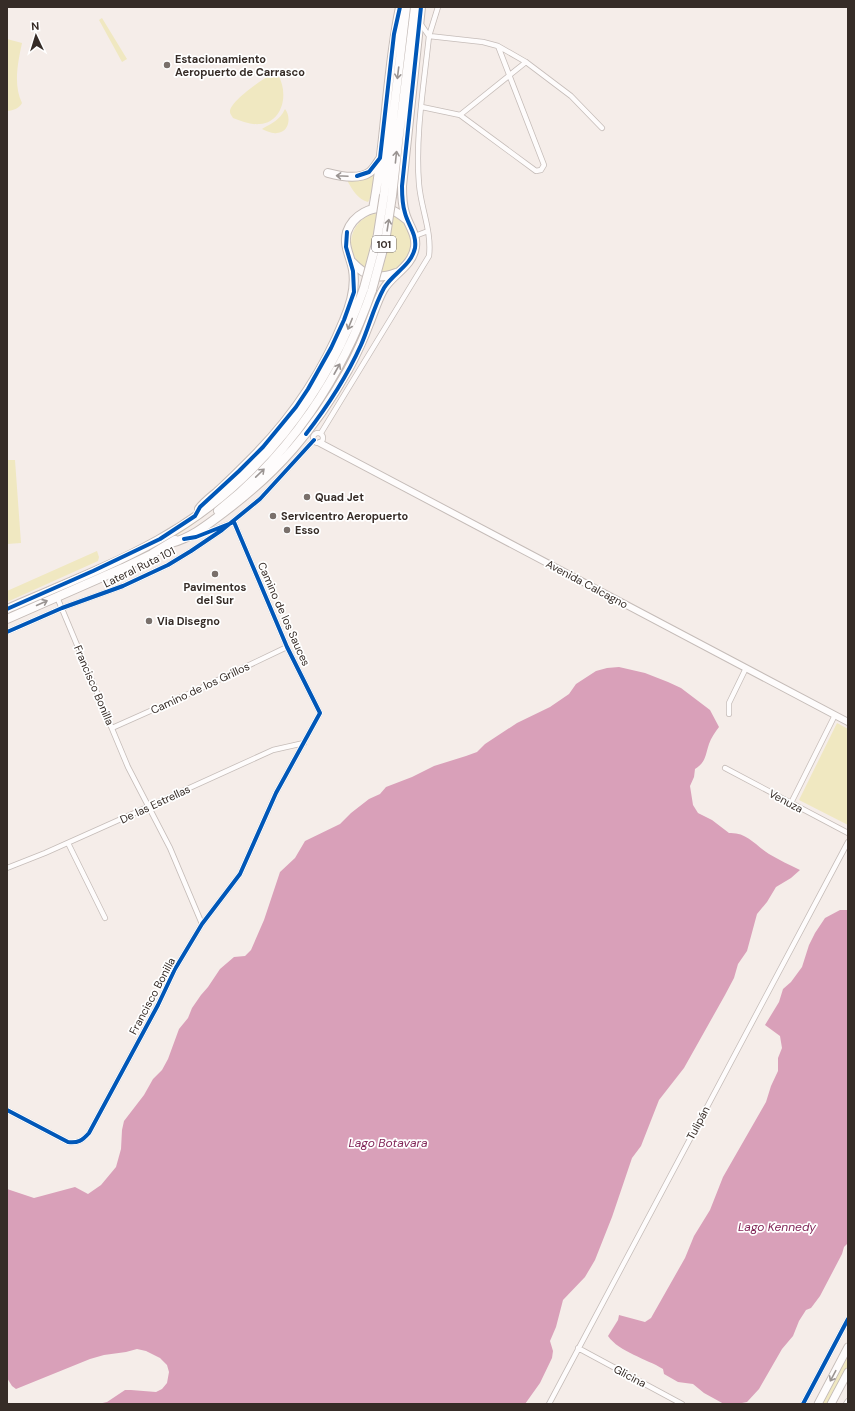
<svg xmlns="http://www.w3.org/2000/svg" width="855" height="1411" font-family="'DM Sans',sans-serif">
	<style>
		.green { fill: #f0e8c1 }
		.water { fill: #d9a0b9 }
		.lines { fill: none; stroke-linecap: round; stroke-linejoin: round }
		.minor-casing { stroke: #c5bcb8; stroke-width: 6 }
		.tertiary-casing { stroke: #c5bcb8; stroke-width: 8 }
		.primary-casing { stroke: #c5bcb8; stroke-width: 9 }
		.trunk-casing { stroke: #c5bcb8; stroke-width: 10 }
		.minor { stroke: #fefcfc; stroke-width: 4.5 }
		.tertiary { stroke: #fefcfc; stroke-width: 6 }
		.primary { stroke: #fefcfc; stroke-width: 7 }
		.trunk { stroke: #fefcfc; stroke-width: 8 }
		.trunk-bridge-casing { stroke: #c5bcb8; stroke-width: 10; stroke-linecap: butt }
		.trunk-bridge { stroke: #fefcfc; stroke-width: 8 }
		.cycleway-casing { stroke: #fff; stroke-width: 6 }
		.cycleway { stroke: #0057b8; stroke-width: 4 }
		.oneway { stroke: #9a9492 }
		.poi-dot { fill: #79706b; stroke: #fff; stroke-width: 1.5 }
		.labels { text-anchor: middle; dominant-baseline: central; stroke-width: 3.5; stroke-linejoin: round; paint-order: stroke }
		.shield { fill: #fff; stroke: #726b68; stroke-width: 1 }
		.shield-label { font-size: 10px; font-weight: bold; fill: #362c27 }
		.poi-label { font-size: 11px; font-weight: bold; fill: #362c27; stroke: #fff; text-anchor: start }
		.street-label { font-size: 11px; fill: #362c27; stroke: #fff }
		.water-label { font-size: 12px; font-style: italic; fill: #812557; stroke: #fff }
	</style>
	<rect width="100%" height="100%" fill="#f5ede9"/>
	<path class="green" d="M102,18L127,59L122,62L99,20Z
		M7,39L22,43C18,62 13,85 22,103C20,108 12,111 7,111Z
		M272,74L278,75C289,93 283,122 260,124C251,125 241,121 233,118C232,116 230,114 230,112C229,102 264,78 272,74Z
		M285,109C291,116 290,132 277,133C272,134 267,131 262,129C272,123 280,120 285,109Z
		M376,172L373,194L368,202C358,199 353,191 348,182V181H355Z
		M351 243a30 30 0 1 1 60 0a30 30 0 1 1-60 0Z
		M7,460H15L21,543L7,544Z
		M216,505L217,506C198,521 178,536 157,548C109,574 57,593 7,615V614L121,563Z
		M97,551L99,557L98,561L7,602V591Z
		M837,723L848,729V825L799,800Z
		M848,1355V1366L828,1404H822Z"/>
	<path class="water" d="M619,667L645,673L668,682L681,688L710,710L719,727C715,732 711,738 709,744C705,756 706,762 695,769L694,777L690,786L693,805L698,813L712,820L729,833C747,832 755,845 769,854C779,860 790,865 800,870L791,878L776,887L767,902L757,914L747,951L738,964L734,978L725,995L684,1068L659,1100L641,1146L632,1158L612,1217L595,1260L585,1277L563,1300L556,1327L550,1341L553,1351L552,1358L540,1383L525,1404H98L107,1402L125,1390H131L156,1392L162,1389L167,1383L169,1372L167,1365L160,1358L146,1351L137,1349L126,1352L104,1355L90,1359L16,1389L12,1386L7,1378V1189L34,1198L75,1187L88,1194L101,1185L116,1167L121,1149L122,1130L124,1121L144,1095L153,1079L162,1070L168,1059L179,1029L188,1018L192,1008L201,995L208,987L220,969L234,957L245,956L251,950L264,920L280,872L295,858L305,841L340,824L351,813L369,799L380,794L386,787L412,777L434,766L466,756L477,752L485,744L517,723L550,707L569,694L576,684L596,671L607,668Z
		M840,910H848L847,1226L848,1243L844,1247L842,1254L820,1296L811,1308L806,1310L799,1321L793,1336L782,1349L759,1389L747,1402L737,1404H724L704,1393L693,1384L678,1382L664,1374L663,1369C647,1359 619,1352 608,1336L618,1320L619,1315L645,1322L651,1318L685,1258L694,1236L710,1210L723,1177L766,1102L771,1086L778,1071V1058L782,1048L780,1036L765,1025L779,1002L783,989L791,982L802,967L809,945L815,933L825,918Z"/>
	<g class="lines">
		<defs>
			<path id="minor" d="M438,7L429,36L483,42L498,46L526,62L571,96L602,128
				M422,107L460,115L526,62
				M460,115L536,171L541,170L544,165L498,46
				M415,236L428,231
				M313 438a5 5 0 1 1 10 0a5 5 0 1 1-10 0Z
				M321,433L429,256C432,231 421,209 419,184C415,135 424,85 429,36L420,23
				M57,597L128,767L170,848L202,924
				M7,632L62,608L123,586L168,565L191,551L222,530L260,499L314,440
				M729,714V703L746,668
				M112,728L195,691L287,647
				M725,768L848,833
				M791,803L835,715
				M68,843L105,918
				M7,868L45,853L130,815L273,750L304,743
				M7,1110L68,1142C78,1143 82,1141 89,1133L158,1005L175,969L202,924L240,874L276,793L320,713L287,647L234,522L191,538
				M578,1348L682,1404
				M549,1404L848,842
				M803,1404L848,1319
				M846,1404L848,1401"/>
			<path id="tertiary" d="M320,443L848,722"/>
			<path id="primary" d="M818,1404L848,1347
				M831,1404L848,1372"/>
			<path id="trunk" d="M328,173C339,176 359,180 370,172C374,169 377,163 380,159
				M384,195L406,7
				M392,196L398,143L415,7
				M373,209C386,142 386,74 400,7
				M352,262C366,277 377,280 396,273
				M199,509C204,502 211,497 217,492C229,481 240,470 252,458C291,419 323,372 344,320C351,304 356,288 353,270C351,257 343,246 347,232C353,215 372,205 389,209C396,211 401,215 407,220
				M218,511C290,454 342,377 372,290
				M171,543C191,538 207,525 223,513C278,472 314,430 348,370C356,355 363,340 369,324C374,312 377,301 383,290C392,274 412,267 415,247C417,234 408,225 405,213C402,204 402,195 402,186L421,7
				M7,609C57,587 110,567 158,540C256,486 328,393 364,288
				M7,619L123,568L152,554L175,540"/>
		</defs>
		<use href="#minor" class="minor-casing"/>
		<use href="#tertiary" class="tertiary-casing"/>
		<use href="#primary" class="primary-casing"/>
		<use href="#trunk" class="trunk-casing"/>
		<use href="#minor" class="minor"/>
		<use href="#tertiary" class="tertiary"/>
		<use href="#primary" class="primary"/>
		<use href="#trunk" class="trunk"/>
		<defs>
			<path id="trunk-bridge" d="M364,288L377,240L384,195
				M372,290L385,242L392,196"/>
		</defs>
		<use href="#trunk-bridge" class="trunk-bridge-casing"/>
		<use href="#trunk-bridge" class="trunk-bridge"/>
		<defs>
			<path id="cycleway" d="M357,176L369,172L380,158L394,34L400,7
				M306,434C327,407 347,376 361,345C369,327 374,306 384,288C393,273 411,266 415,248C417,234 408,225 405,213C402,204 402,195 402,186L421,7
				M7,609L93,571L160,539L195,516L200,507L239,471L263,447L296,407L308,389L331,348L344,320L354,292L353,271L346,247L347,232
				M7,632L62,608L123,586L168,565L191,551L222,530L260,499L314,440
				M7,1110L68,1142C78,1143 82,1141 89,1133L158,1005L175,969L202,924L240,874L276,793L320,713L287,647L234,522L196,537L184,539
				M803,1404L848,1319"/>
		</defs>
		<use href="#cycleway" class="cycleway-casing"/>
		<use href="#cycleway" class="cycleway"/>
	</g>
	<defs><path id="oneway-shaft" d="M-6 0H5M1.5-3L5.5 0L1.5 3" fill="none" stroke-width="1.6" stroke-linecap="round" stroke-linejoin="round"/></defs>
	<g class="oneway">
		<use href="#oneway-shaft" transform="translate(398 73) rotate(97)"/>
		<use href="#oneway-shaft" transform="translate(396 157) rotate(-84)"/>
		<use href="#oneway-shaft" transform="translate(342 176) rotate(-177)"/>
		<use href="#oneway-shaft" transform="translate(388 225) rotate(-81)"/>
		<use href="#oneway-shaft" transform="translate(350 324) rotate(112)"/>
		<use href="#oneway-shaft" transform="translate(337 369) rotate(-61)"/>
		<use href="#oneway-shaft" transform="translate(260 473) rotate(-44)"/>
		<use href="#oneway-shaft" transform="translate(42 603) rotate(-24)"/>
		<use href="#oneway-shaft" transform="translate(833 1376) rotate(118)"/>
	</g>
	<g class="poi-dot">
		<circle cx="167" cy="65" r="4"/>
		<circle cx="307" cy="497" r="4"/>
		<circle cx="273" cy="516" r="4"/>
		<circle cx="287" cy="530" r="4"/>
		<circle cx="215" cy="574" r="4"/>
		<circle cx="149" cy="621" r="4"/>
	</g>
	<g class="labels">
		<rect class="shield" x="372" y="236" width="24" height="16" rx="3"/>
		<g class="shield-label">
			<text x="384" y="244">101</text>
		</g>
		<g class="poi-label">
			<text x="175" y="59">Estacionamiento<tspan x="175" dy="13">Aeropuerto de Carrasco</tspan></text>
			<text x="315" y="497">Quad Jet</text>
			<text x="281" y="516">Servicentro Aeropuerto</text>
			<text x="295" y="530">Esso</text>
			<text x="215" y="587" text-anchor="middle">Pavimentos<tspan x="215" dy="13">del Sur</tspan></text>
			<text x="157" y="621">Via Disegno</text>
		</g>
		<g class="street-label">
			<text transform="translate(139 567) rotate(-26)">Lateral Ruta 101</text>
			<text transform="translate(587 584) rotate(28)">Avenida Calcagno</text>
			<text transform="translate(284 614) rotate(66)">Camino de los Sauces</text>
			<text transform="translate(94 685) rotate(67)">Francisco Bonilla</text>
			<text transform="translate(200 688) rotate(-25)">Camino de los Grillos</text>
			<text transform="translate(786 801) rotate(28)">Venuza</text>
			<text transform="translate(155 804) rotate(-25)">De las Estrellas</text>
			<text transform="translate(152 996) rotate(-62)">Francisco Bonilla</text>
			<text transform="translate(698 1123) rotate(-62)">Tulipán</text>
			<text transform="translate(630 1376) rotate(28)">Glicina</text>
		</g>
		<g class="water-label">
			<text x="388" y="1143">Lago Botavara</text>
			<text x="777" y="1227">Lago Kennedy</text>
		</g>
	</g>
	<rect width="855" height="1411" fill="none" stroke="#362c27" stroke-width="16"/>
	<g transform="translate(36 36) rotate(356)" stroke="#ffffff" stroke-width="3" paint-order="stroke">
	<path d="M0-3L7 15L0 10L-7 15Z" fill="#362c27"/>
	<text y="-6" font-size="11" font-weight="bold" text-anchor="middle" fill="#362c27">N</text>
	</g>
</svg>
